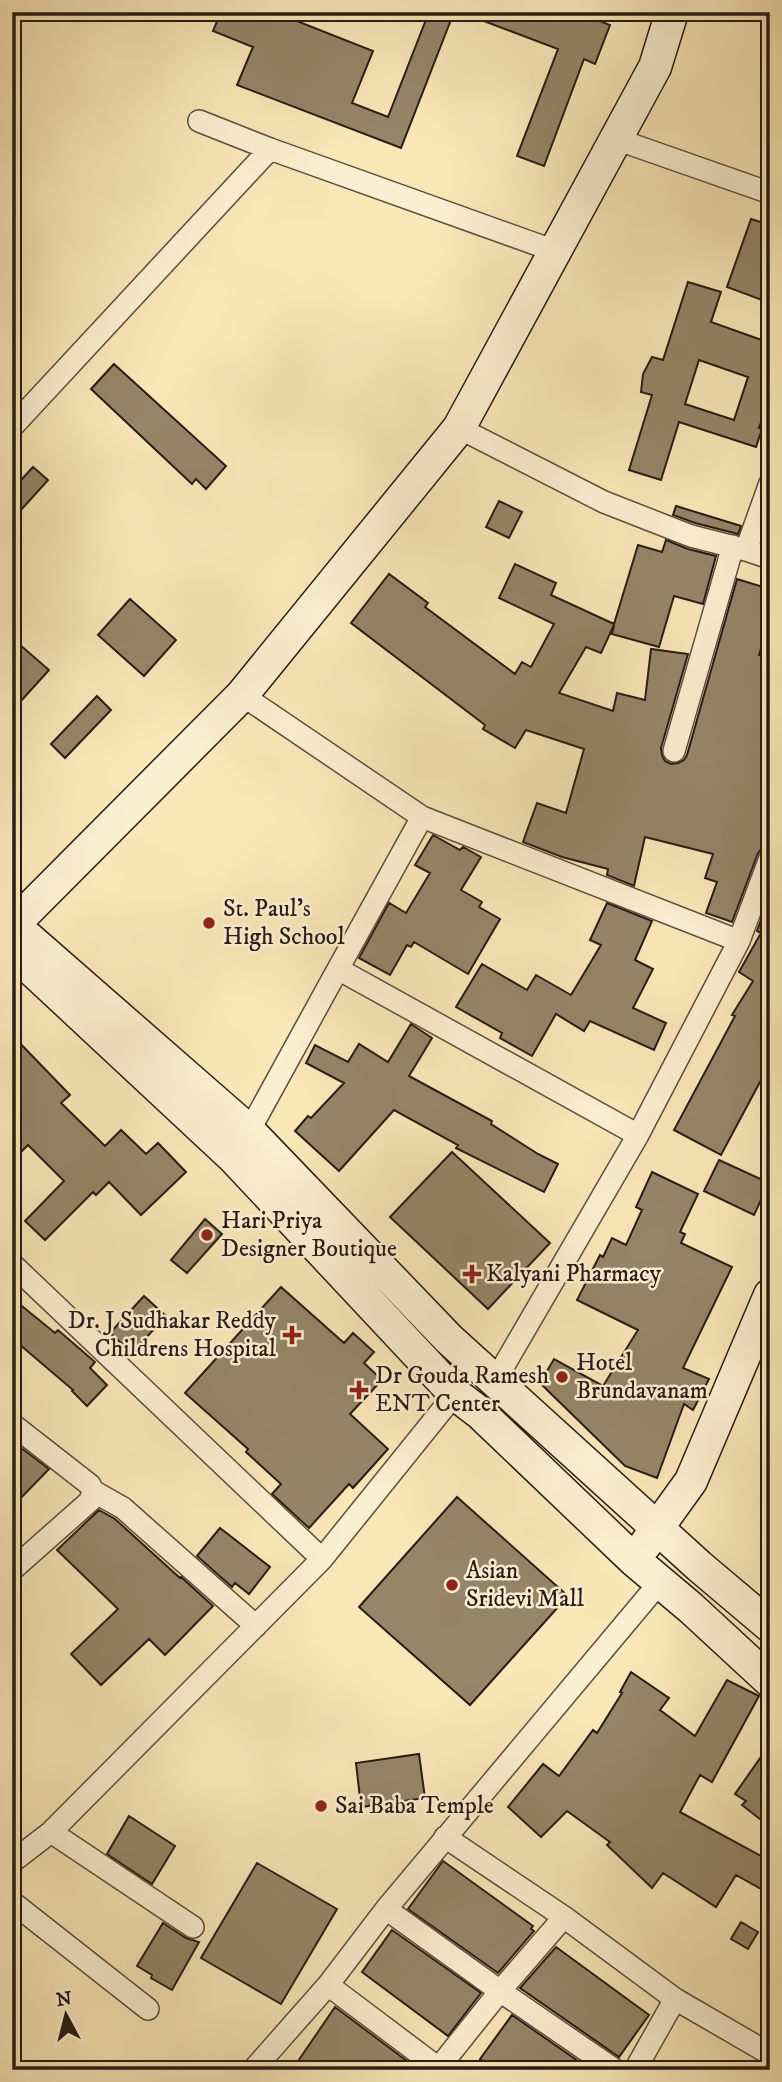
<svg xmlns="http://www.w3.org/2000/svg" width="782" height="2082" font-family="'IM FELL DW Pica',serif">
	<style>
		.building { fill: #958569; stroke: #281b14; stroke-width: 2; fill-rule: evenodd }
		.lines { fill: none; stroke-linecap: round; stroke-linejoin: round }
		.street-casing { stroke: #5c4e3d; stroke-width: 24 }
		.secondary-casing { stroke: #281b14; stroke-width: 35 }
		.street { stroke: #fbefd1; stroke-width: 21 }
		.secondary { stroke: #fbefd1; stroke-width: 32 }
		.poi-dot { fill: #8f2418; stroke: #fbefd1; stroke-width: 2.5 }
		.labels { text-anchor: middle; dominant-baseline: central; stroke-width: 5; stroke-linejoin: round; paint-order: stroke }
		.poi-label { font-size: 24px; fill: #281b14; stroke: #fbefd1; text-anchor: start }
	</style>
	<rect width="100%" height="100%" fill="#f9e7b8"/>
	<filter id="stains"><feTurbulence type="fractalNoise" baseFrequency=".00286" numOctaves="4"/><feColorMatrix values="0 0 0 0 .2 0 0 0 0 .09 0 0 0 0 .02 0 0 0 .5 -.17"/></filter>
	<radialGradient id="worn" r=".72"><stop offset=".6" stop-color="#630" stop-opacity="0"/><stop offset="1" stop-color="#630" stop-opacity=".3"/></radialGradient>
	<path class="building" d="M221,12H274L373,51L352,103L388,117L429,12H454L401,148L237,85L253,47L213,31Z
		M466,12H576L610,25L595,64L584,59L544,166L517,156L558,49L465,14Z
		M751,219L770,225V303L727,287Z
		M688,282L721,292L711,322L770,343V398L759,428L762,429L756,447L679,422L661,480L629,470L652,395L641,392L643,374L652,357L663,360ZM699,360L748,377L734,420L685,404Z
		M114,364L226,466L206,489L196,479L192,484L91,389Z
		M33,467L48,480L12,520V490Z
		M499,501L522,512L509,538L486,527Z
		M676,506L741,526L738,534L695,523L673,515Z
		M666,540L688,549L716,556L703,604L674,596L659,647L612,634L614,625L601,653L586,647L559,693L613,711L617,693L645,700L651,649L688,654L661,748L662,755L665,761L671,764L678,763L684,760L687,755L737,579L770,589V618L759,655L770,658V845L762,848L758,853L732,922L706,913L717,882L705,878L713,854L645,837L634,886L607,875L608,869L562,857L523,842L537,803L566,813L584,749L526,730L515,748L483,729L485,725L351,623L389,574L428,603L425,607L515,674L522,662L531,667L554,624L499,598L515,564L556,583L551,595L614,624L638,545L662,552Z
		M130,599L176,640L144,676L98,635Z
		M12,638L49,670L12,711Z
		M97,696L111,710L65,758L51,744Z
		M433,835L460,850L463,847L481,857L461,890L482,902L479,907L500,919L468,974L414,942L411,947L407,945L390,975L359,958L389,903L406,913L430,873L415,865Z
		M770,896V1088L760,1082L721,1155L674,1130L735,1016L732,1015L753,981L739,972L761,933L757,931Z
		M607,903L652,921L635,960L653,969L633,1008L666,1023L654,1050L590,1021L584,1031L556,1014L532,1056L500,1038L502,1033L456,1007L482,964L527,990L536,975L571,995L601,945L590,940Z
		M411,1024L432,1038L409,1076L492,1121L491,1124L538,1154L558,1164L544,1192L456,1148L458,1145L394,1110L339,1171L295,1131L308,1116L311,1118L344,1083L306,1063L315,1045L348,1062L359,1044L388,1062Z
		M12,1035L70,1095L61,1103L105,1146L121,1130L146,1154L158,1143L186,1172L141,1215L109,1182L96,1195L93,1192L45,1240L25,1221L64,1181L28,1145L12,1161Z
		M452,1152L550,1243L488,1309L390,1217Z
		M719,1160L769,1183L754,1215L704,1191Z
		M652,1172L698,1194L680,1232L685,1234L681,1243L732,1267L683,1368L709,1379L693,1410L684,1404L657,1478L625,1466L540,1383L554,1359L603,1386L638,1330L577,1300L600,1255L603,1257L612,1238L626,1245L642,1210L636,1207Z
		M205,1219L222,1234L187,1273L171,1260Z
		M281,1287L344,1343L353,1333L374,1352L364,1363L382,1380L350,1414L388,1449L353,1488L349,1484L309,1528L272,1494L281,1484L246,1452L248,1449L185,1393Z
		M144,1296L166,1316L132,1353L110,1333Z
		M12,1298L55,1333L58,1330L95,1362L90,1368L107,1385L87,1406L72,1391L73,1390L12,1338Z
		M12,1441L49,1469L12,1507Z
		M457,1497L568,1596L470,1705L359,1607Z
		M99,1510L115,1519L180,1578L181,1577L213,1606L165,1655L149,1639L101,1685L71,1654L118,1609L57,1550Z
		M220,1528L270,1567L249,1594L235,1583L232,1587L197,1556Z
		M631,1672L669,1698L660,1710L695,1736L727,1680L759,1696L712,1782L700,1775L680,1812L770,1861V1894L736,1875L716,1907L663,1873L652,1888L607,1845L610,1842L567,1811L541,1837L508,1807L543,1764L559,1776L593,1730L597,1733L622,1693L620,1692Z
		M770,1744V1827L742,1805L746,1801L735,1794Z
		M419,1754L425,1798L361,1807L356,1763Z
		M129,1816L175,1846L152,1884L107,1854Z
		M443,1861L533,1926L531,1929L534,1931L498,1973L408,1909Z
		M257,1863L337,1909L281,2004L201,1958Z
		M741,1922L758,1932L748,1949L731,1939Z
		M163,1923L186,1938L199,1942L172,1990L151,1978L152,1975L137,1966Z
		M392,1930L481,1993L448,2036L362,1972Z
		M556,1947L649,2015L619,2057L520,1988Z
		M335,2007L419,2070H292Z
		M512,2015L591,2070H495L480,2059Z"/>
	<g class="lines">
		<defs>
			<path id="street" d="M199,121L270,149L555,251
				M616,139L770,193
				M12,427L270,149
				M459,428L604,502L691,536L746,550L770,483
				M746,550L770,558
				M242,695L422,817L739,941L638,1135L495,1381
				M674,751L733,546
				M739,941L770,858
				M338,969L422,817
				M243,1142L338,969L638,1135
				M12,1264L322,1559
				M12,1424L90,1485L93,1491L90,1501L12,1570
				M93,1491L123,1508L256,1626
				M51,1832L193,1927
				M445,1837L564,1917L675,1999L770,2054
				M12,1862L51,1832L322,1559L455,1394
				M12,1902L148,2009
				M328,1985L441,2070
				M253,2070L328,1985L386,1909
				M437,2070L500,1991L564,1917
				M615,2070L500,1991L386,1909L660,1582
				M635,2070L675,1999"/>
			<path id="secondary" d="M12,926L242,695L459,428L655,67L672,12
				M27,937L249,1131L449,1339L699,1566L770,1626
				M12,951L234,1158L455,1394L480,1413L634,1560L691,1608L770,1681
				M645,1545L691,1481L770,1295"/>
		</defs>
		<use href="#street" class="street-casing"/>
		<use href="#secondary" class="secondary-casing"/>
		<use href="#street" class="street"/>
		<use href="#secondary" class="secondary"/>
	</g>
	<g class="poi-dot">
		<circle cx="209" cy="923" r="7"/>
		<circle cx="207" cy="1235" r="7"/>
		<path d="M468.5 1263.5h7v7h7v7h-7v7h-7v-7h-7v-7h7z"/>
		<path d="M288.5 1324.5h7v7h7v7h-7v7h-7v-7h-7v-7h7z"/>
		<circle cx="562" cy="1377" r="7"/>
		<path d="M355.5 1379.5h7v7h7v7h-7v7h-7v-7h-7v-7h7z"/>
		<circle cx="452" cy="1585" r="7"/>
		<circle cx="321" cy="1806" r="7"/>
	</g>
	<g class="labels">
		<g class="poi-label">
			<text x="223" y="909">St. Paul's<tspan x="223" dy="28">High School</tspan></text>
			<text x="221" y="1221">Hari Priya<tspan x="221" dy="28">Designer Boutique</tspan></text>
			<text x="486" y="1274">Kalyani Pharmacy</text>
			<text x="276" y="1321" text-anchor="end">Dr. J Sudhakar Reddy<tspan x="276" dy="28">Childrens Hospital</tspan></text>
			<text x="576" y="1363">Hotel<tspan x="576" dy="28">Brundavanam</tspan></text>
			<text x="375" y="1376">Dr Gouda Ramesh<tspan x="375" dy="28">ENT Center</tspan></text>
			<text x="466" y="1571">Asian<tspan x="466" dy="28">Sridevi Mall</tspan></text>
			<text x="335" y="1806">Sai Baba Temple</text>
		</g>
	</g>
	<rect width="782" height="2082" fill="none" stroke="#f9e7b8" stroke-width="42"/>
	<rect x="14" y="14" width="754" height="2054" fill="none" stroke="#281b14" stroke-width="3.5"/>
	<rect x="21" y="21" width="740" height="2040" fill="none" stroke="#281b14" stroke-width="2"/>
	<g transform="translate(66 2015) rotate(353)" stroke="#fbefd1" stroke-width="5" paint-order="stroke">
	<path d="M0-5L12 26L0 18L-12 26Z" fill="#281b14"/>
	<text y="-10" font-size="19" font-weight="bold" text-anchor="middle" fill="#281b14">N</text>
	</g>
	<rect width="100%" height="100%" filter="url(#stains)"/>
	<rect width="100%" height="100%" fill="url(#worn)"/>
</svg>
